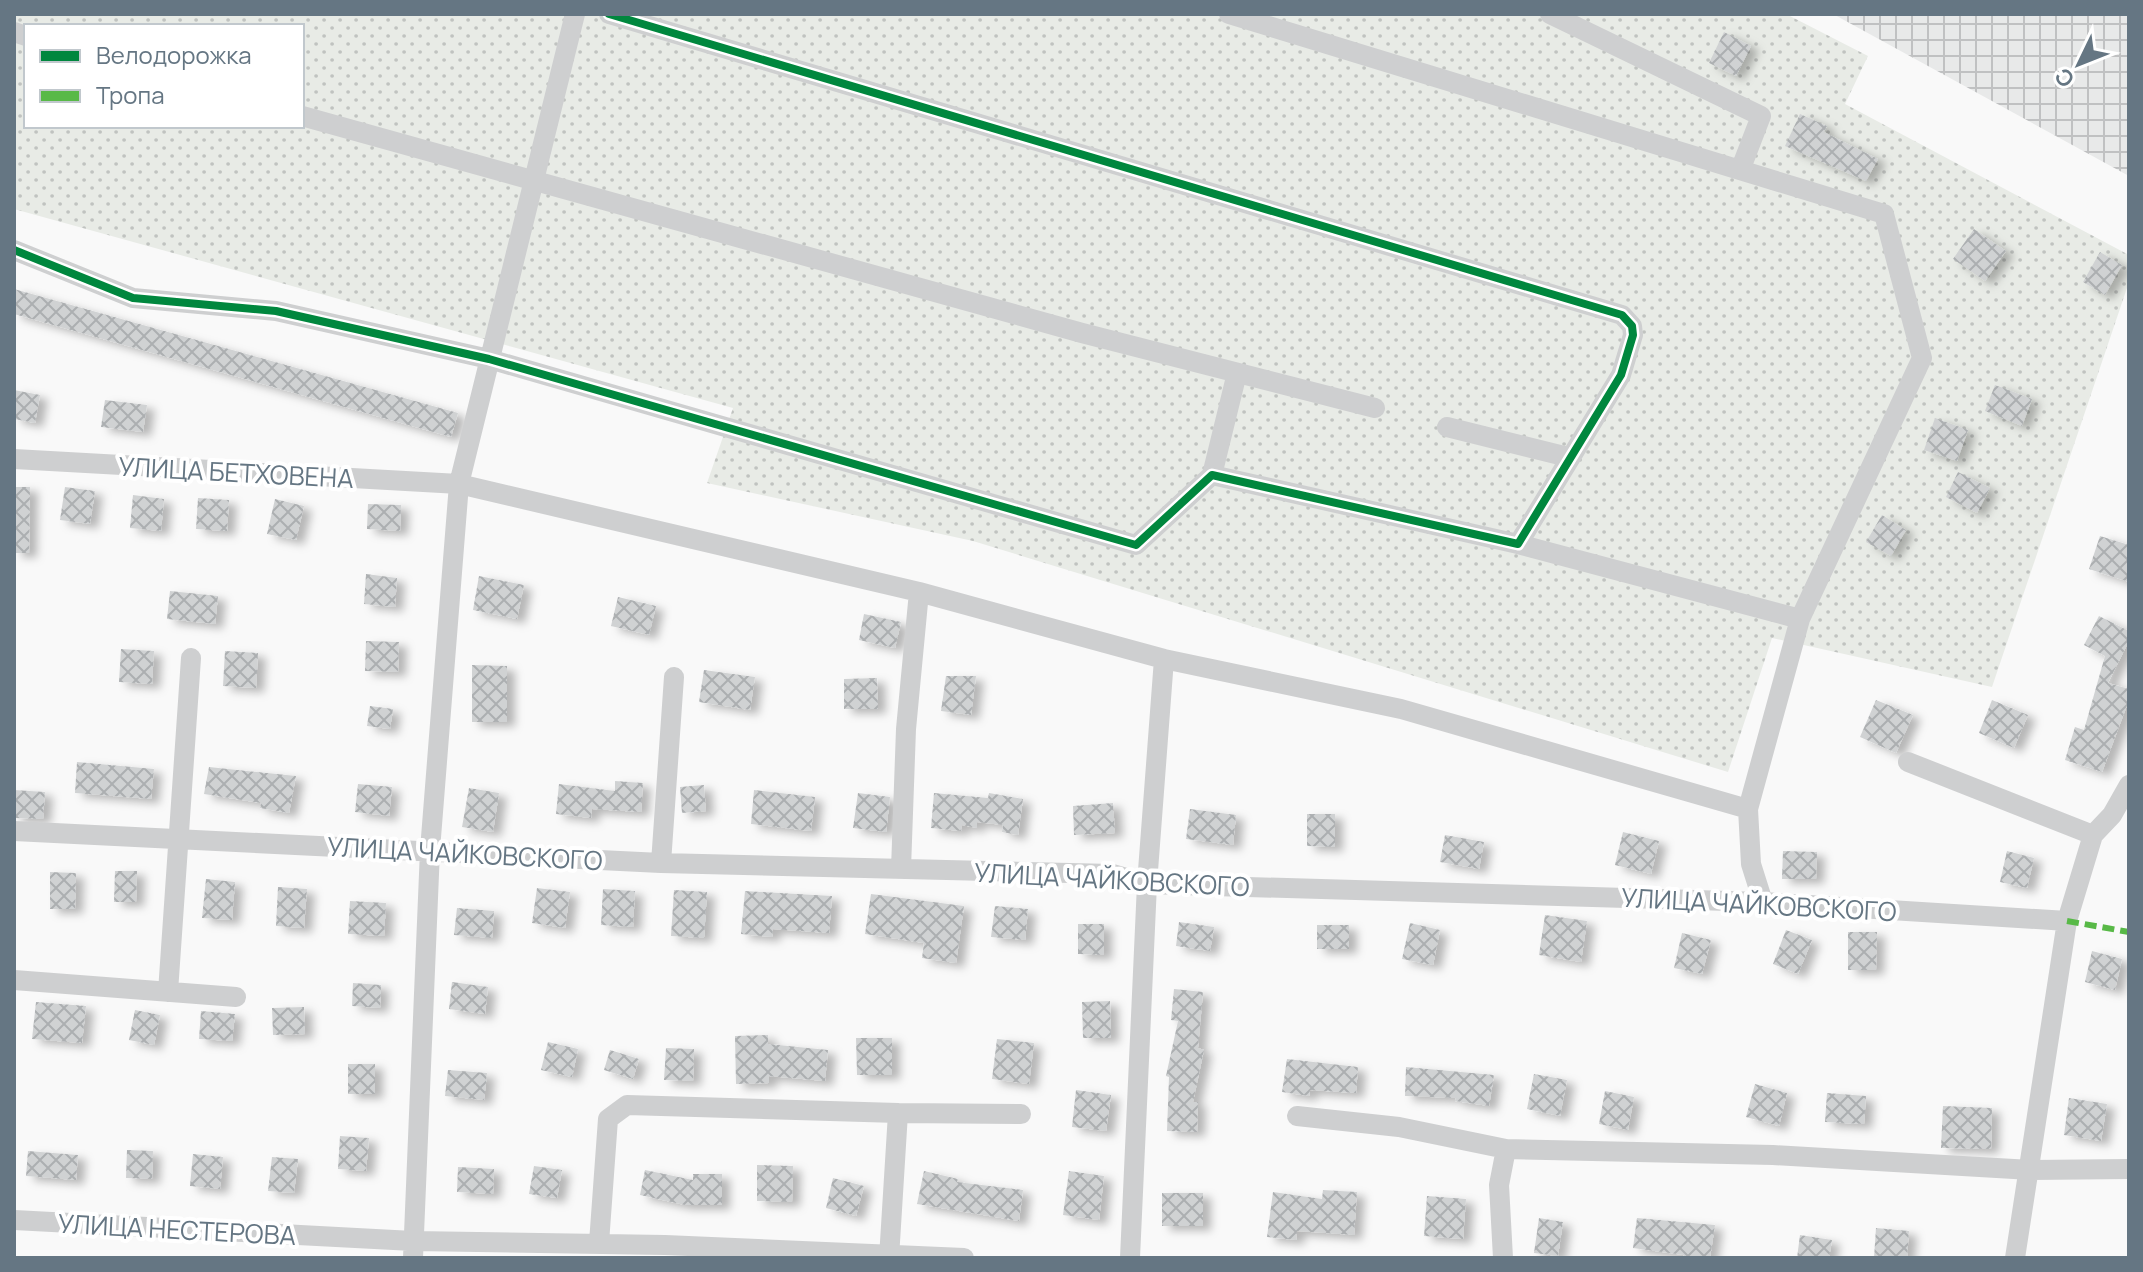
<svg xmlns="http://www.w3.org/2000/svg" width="2143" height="1272" font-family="Manrope,sans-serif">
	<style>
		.industrial { fill: url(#industrial-grid) }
		.grass { fill: url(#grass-dots); fill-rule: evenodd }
		.building { fill: url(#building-cross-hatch); filter: url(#shadow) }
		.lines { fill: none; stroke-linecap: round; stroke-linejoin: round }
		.minor { stroke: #cecfd0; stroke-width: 20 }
		.quiet { stroke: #58b947; stroke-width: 6; stroke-dasharray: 12 6; stroke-linecap: butt }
		.cycleway-casing { stroke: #fff; stroke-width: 13 }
		.cycleway { stroke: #00873e; stroke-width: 8 }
		.labels { text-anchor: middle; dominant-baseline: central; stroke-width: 8; stroke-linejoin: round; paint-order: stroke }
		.street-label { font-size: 26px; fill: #657683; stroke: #fff }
	</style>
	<defs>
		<pattern id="industrial-grid" width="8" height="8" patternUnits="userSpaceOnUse" patternTransform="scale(2)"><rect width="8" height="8" fill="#e8e9e9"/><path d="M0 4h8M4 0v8" fill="none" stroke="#c0c1c2"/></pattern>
		<pattern id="grass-dots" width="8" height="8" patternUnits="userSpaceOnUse" patternTransform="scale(2)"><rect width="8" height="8" fill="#e8ebe6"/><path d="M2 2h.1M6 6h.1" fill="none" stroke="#c0c3c0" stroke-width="1.8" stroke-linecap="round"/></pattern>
		<pattern id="building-cross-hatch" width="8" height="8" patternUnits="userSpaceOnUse" patternTransform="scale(2)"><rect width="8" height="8" fill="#d0d2d3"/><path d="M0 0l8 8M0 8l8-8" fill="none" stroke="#acafb1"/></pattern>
		<filter id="shadow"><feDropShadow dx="8" dy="4.5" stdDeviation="4" flood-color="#0004"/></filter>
	</defs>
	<rect width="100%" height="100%" fill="#f9f9f9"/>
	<path class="industrial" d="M1833,14H2129V176Z"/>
	<path class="grass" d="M14,14H1786L1868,56L1845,104L2129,255V282L1992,687L1772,638L1728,772L973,541L707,483L733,408L14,209ZM26,26H302V126H26Z"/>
	<path class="building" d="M1724,32L1751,46L1736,76L1709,63Z
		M1800,114L1827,126L1824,132L1878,159L1866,181L1785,146Z
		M1974,229L2006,251L1985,281L1953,259Z
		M2100,252L2122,265L2105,295L2083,282Z
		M14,289L458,413L451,437L14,314Z
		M1995,385L2032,399L2022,426L1985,411Z
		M14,390L40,395L35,423L14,419Z
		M105,400L147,405L143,432L101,427Z
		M1935,418L1968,430L1957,461L1924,450Z
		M1958,472L1990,488L1977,513L1946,497Z
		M14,487H30L29,553H14Z
		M65,487L95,491L90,524L60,520Z
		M133,495L164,499L161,531L130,528Z
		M198,498L229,500L227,531L196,529Z
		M275,499L304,506L296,540L267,534Z
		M368,504L401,505L400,531L367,529Z
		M1882,515L1906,530L1891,556L1866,542Z
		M2100,536L2129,545V582L2089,569Z
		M366,574L397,578L395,607L364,604Z
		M479,576L524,585L517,619L473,610Z
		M170,591L218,596L215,624L167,619Z
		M618,597L656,606L649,635L611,626Z
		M864,614L901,622L895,648L859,640Z
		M2099,616L2129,631V641L2108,683L2129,689V700L2102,772L2065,760L2075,727L2084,730L2105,656L2084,645Z
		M366,641L399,642L398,672L365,671Z
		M121,649L154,651L152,684L119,682Z
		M225,651L258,653L256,688L223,686Z
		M472,665L507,666V722H472Z
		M704,670L755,677L750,710L699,702Z
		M946,676H976L971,715L941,711Z
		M877,678L878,709H844V679Z
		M1876,700L1913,715L1896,753L1860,737Z
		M1992,700L2028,715L2014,748L1979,733Z
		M370,706L393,709L390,729L367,726Z
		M77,762L154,769L151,799L75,793Z
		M209,767L296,776L289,813L260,808L261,803L204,794Z
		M615,781L643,783L641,812L592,809L591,818L556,814L559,784L615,791Z
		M358,784L392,787L389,816L355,812Z
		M704,785L706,811L682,813L680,787Z
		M469,788L499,793L493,832L462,827Z
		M14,790L45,792L43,819L14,818Z
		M754,790L815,797L811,831L751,824Z
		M858,793L890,797L886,832L853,828Z
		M934,793L988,798L989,793L1023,799L1018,835L1002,832L1003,825L977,822V828L962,825L961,831L931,828Z
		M1113,803L1115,833L1074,835L1073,806Z
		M1190,809L1236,815L1233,845L1186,839Z
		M1307,814H1335V847L1307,846Z
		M1623,832L1659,841L1651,874L1615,865Z
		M1445,835L1484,842L1479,869L1440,862Z
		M1783,851L1817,852L1816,879H1782Z
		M2007,851L2034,858L2027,888L2000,882Z
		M115,871H137L136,902H114Z
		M50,872L76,873L75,909H50Z
		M206,879L235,882L232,920L202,918Z
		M278,887L307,889L304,928L276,926Z
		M537,888L570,892L565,928L532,923Z
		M603,889L635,891L633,927L601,925Z
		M674,890L707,892L704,938L671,936Z
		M745,891L832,896L829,933L773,929L772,937L741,934Z
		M871,894L964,906L956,963L922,958L924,943L865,934Z
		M350,901L386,903L384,936L348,934Z
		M995,906L1028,909L1025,940L991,937Z
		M457,908L494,911L492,938L454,935Z
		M1545,915L1587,921L1581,962L1539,955Z
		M1179,922L1214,927L1210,951L1176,946Z
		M1410,923L1440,930L1433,965L1402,959Z
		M1078,924H1104V955L1078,954Z
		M1317,925H1349V949H1317Z
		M1786,930L1812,940L1798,974L1773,964Z
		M1848,932H1877L1876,970H1848Z
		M1682,933L1711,940L1702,974L1674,968Z
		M2092,951L2122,959L2115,990L2085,982Z
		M452,982L488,987L485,1014L449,1009Z
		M353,983L381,985L380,1008L352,1006Z
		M1174,989L1203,992L1198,1048L1204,1050L1193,1102H1198L1197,1132L1167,1131L1169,1077L1166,1076L1178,1021L1171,1020Z
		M1110,1001L1111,1038H1083L1082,1002Z
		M36,1002L86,1006L82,1043L32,1039Z
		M304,1007L305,1034L273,1035L272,1008Z
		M135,1010L160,1015L154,1045L129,1040Z
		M201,1011L235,1014L232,1041L199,1039Z
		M768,1035V1044L828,1050L825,1081L769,1076V1083L736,1084L735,1036Z
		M856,1038H892V1075H857Z
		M997,1039L1034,1043L1029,1084L992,1079Z
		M548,1042L578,1049L572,1077L541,1070Z
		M666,1048L694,1049L693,1081L664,1080Z
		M610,1050L639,1059L633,1079L604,1070Z
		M1287,1059L1358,1067L1356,1093L1310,1090L1309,1096L1282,1092Z
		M348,1064H375V1094H348Z
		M1406,1067L1494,1075L1489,1106L1455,1101L1456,1098L1405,1096Z
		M448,1070L487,1073L484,1100L445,1096Z
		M1534,1074L1567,1080L1560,1116L1527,1109Z
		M1755,1084L1787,1093L1779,1126L1746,1117Z
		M1076,1090L1111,1095L1106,1131L1072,1127Z
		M1605,1091L1634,1097L1628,1130L1599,1124Z
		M1827,1093L1866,1096L1864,1124L1825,1122Z
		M2069,1098L2107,1104L2101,1141L2064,1135Z
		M1943,1106L1992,1108L1991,1149L1941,1148Z
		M340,1136L369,1138L366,1171L338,1169Z
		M127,1150L153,1151L152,1179L126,1178Z
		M28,1151L78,1155L76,1180L26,1176Z
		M193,1154L223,1157L220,1189L190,1186Z
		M272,1157L298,1159L294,1193L268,1191Z
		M757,1165L793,1166L792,1202L757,1201Z
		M534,1166L562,1170L557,1198L529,1194Z
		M458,1167L494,1169L493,1194L457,1192Z
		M645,1170L693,1180V1174H722V1205H685L640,1195Z
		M924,1171L958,1179L957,1182L1023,1190L1019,1221L917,1204Z
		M1069,1171L1104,1176L1099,1220L1063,1215Z
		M833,1178L864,1186L856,1216L826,1208Z
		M1323,1190L1357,1192L1354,1235L1297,1231L1296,1240L1267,1237L1273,1192L1322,1199Z
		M1162,1193H1203V1226H1162Z
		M1427,1196L1466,1199L1463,1239L1424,1236Z
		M1539,1218L1563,1222L1558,1256L1534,1253Z
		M1637,1218L1715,1225L1710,1258H1683L1684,1255L1633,1248Z
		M1876,1228L1909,1231L1907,1258H1874Z
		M1800,1235L1832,1240L1829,1258H1797Z"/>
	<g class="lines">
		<path class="minor" d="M1229,14L1884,214L1922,358L1800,619L1748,809L1751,864L1763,902
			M1550,14L1761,116L1741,168
			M14,32L26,36
			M302,116L1082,333L1375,408
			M14,250L133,298L276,311L489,359L1136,545L1212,475L1518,544L1621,375L1633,335L1632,326L1622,315L609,14
			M1447,427L1568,457
			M14,459L459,484L919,592L1164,659L1401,709L1748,809
			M1212,475L1237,373
			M1518,544L1800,619
			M1908,762L2093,835
			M14,831L661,863L1113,874L1147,884L1763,902L2067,921
			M661,863L674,677
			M901,869L906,729L919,592
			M14,980L236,997
			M168,992L191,658
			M898,1113L1021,1114
			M1297,1116L1399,1127L1506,1149L1773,1155L2031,1170L2129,1169
			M14,1220L413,1241L665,1245L964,1258
			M599,1243L608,1119L627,1105L898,1113L889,1258
			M413,1258L430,850L459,484L575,14
			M1130,1258L1147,884L1164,659
			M1503,1258L1499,1185L1506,1149
			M2015,1258L2067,921L2093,835L2112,815L2129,785"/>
		<path class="quiet" d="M2067,921L2129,932"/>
		<defs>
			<path id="cycleway" d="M14,250L133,298L276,311L489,359L1136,545L1212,475L1518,544L1621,375L1633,335L1632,326L1622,315L609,14"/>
		</defs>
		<use href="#cycleway" class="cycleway-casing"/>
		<use href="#cycleway" class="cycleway"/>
	</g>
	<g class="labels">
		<g class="street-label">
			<text transform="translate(236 472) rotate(3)">УЛИЦА БЕТХОВЕНА</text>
			<text transform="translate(465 853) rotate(3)">УЛИЦА ЧАЙКОВСКОГО</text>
			<text transform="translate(1112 879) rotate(3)">УЛИЦА ЧАЙКОВСКОГО</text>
			<text transform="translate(1759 904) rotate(3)">УЛИЦА ЧАЙКОВСКОГО</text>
			<text transform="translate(177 1229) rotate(3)">УЛИЦА НЕСТЕРОВА</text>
		</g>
	</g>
	<rect width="2143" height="1272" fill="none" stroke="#657683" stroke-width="32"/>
	<rect x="24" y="24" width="280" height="104" fill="#ffffff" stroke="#c1c8cd" stroke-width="2"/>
	<rect x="40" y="50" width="40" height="12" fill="#00873e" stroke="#c1c8cd" stroke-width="2"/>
	<text x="96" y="64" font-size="24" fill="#657683">Велодорожка</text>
	<rect x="40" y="90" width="40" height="12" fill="#58b947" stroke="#c1c8cd" stroke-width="2"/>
	<text x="96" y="104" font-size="24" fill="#657683">Тропа</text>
	<g transform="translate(2079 64) rotate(227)" stroke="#ffffff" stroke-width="6" paint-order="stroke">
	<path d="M0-6L14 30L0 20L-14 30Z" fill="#657683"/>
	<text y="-12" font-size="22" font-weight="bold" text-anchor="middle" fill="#657683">С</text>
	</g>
</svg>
